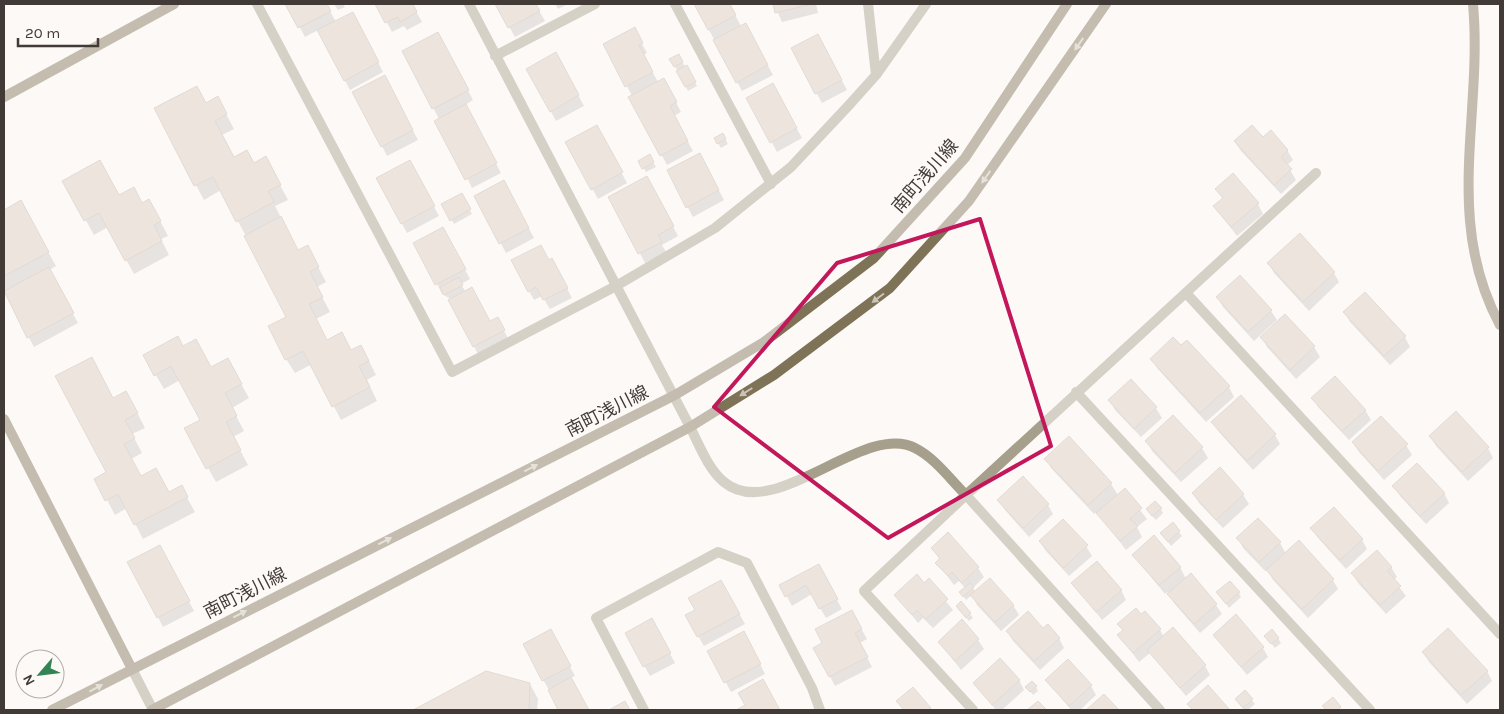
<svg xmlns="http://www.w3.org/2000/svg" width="1504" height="714" font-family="Karla,'Noto Sans JP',sans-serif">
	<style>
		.shadow { fill: #0003 }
		.building { fill: #d9cbbe; stroke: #c1b4a7 }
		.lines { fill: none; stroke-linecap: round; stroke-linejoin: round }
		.street { stroke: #a69f8b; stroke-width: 10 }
		.secondary { stroke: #7e7357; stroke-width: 10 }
		.oneway { fill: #cac3b7 }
		.marked { fill: none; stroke: #c2185b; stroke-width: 4; stroke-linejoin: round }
		.labels { text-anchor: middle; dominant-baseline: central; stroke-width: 5; stroke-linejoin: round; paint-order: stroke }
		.street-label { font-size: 18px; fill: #423a37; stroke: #fdf9f7 }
	</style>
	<rect width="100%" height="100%" fill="#fdf9f7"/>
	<path class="shadow" d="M287,4H326L336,22L358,23L383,72L350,90L318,30L305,37Z
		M334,4H343L345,7L338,10Z
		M377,4H412L422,22L407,30L404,26L392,32Z
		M496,4H535L545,21L515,37Z
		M555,4H568L558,9Z
		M695,4H729L741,26L751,34L773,75L742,91Z
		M774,4H816L818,13L782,22Z
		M634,29L647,53L643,55L658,82L669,89L681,112L674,116L693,151L667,165L630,97L632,96L627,86Z
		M443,43L473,100L465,105L501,173L472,188L439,119L403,51Z
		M823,45L847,90L822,103L792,49Z
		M556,54L584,106L556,121L528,69Z
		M678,55L697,86L688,91L671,59Z
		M390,86L418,140L387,156L382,146Z
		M778,94L802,138L777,152L748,98Z
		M206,104L225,112L234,129L222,135L234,159L273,172L288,200L275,206L298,251L315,261L326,282L317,287L330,312L316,319L327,341L369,361L376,375L367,380L377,401L341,420L312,364L295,373L286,359L288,318L246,236L221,190L204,200L155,109Z
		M597,127L627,183L598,199L567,143Z
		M723,135L728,144L721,148L715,138Z
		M1235,142L1287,150L1293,160L1287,165L1296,180L1281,194L1241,151Z
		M649,156L656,167L646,172L639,161Z
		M705,164L724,200L693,217L668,171Z
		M415,172L439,216L407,233L378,179Z
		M64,181L142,205L157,215L168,236L161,239L169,255L134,274L108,227L94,235Z
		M652,187L678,236L662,245L666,252L645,263L610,197Z
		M1217,189L1258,204L1263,214L1237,236L1215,207L1223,199Z
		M509,191L534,238L506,253L475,196Z
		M461,194L472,214L454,224L443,204Z
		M20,202L56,266L49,270L78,323L34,347L4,291V211Z
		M448,238L470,279L461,284L465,291L490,322L497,318L509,340L479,356L449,298L442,294L437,284Z
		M549,261L557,269L572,298L550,309L542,296L534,300L529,291Z
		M1269,264L1334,273L1339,282L1309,311L1274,273Z
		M1218,298L1271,311L1277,320L1254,341L1223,307Z
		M1345,313L1405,337L1410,347L1390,365L1350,322Z
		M1285,316L1314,347L1320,357L1296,379L1267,347L1262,338Z
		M183,348L211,368L227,359L249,398L232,408L244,431L233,437L248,465L216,482L186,429L202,420L180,380L164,389L144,355Z
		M1152,359L1229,387L1234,397L1206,422L1157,368Z
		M1131,381L1156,408L1162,418L1141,437L1115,410L1110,400Z
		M1313,398L1365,410L1371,420L1349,440L1318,407Z
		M114,399L134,407L145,428L132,434L142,453L131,459L141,477L169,494L181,487L195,512L143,539L127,508L115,515L96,479L108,473Z
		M1456,413L1488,448L1493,458L1468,481L1436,446L1430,436Z
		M1173,417L1202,448L1208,458L1181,482L1152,451L1147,441Z
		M1213,423L1275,435L1280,444L1253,470L1219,432Z
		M1353,443L1406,445L1412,455L1384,480L1359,452Z
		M1046,459L1111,484L1118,495L1125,490L1147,519L1137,527L1142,537L1126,550L1097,512L1094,514L1051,468Z
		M1220,468L1243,495L1249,504L1223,528L1199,503L1193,493Z
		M1394,486L1444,493L1449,503L1426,524L1400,496Z
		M999,500L1048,505L1053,514L1029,537L1005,510Z
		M1161,509L1163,513L1156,520L1150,514Z
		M1173,524L1182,536L1171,546L1165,538Z
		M1312,528L1362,540L1367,549L1346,569L1318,538Z
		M948,534L978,568L984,577L973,588L976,592L1013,605L1019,615L1001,631L977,605L972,595L966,600L961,592L965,588L959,581L954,585L937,563L940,560L932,548Z
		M1238,538L1280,543L1286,554L1333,580L1338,589L1308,618L1273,580L1267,569L1265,571L1243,548Z
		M1040,542L1086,546L1092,556L1069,576L1046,551Z
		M1133,555L1180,567L1186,579L1216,605L1222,614L1200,633L1174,603L1168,592L1165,594Z
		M165,556L194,611L163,627L158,617Z
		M818,566L842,609L826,618L812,594L792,606L781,586Z
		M1391,567L1397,577L1394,580L1406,596L1386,614L1358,583L1353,574Z
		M929,580L953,610L933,628L923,618L918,623L896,595L924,585Z
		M721,581L745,624L704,646L698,636Z
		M1073,583L1121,590L1126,600L1102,620Z
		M1218,593H1239L1241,597L1229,608Z
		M957,607L970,614L973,618L969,621Z
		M652,620L675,663L650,676L626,634Z
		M857,621L867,639L860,643L872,667L835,686L815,648Z
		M1119,624L1160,630L1164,637L1205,666L1210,675L1186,696L1150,653L1139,662L1119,635L1123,632Z
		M1043,630L1059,638L1064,648L1040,670L1013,641L1007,631Z
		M1215,635L1263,648L1268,657L1247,675Z
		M1265,636L1278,638L1281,643L1275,648Z
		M556,640L575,676L570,678L588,710H560L524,645Z
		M978,640L984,649L961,670L939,642Z
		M749,642L765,674L731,692L709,651Z
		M1424,653L1487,671L1492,681L1467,704L1429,662Z
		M486,672L530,684L538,699L537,710H415Z
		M1019,680L1024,690L1002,710H996L974,683Z
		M1047,680L1091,686L1096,695L1080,710H1071Z
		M1036,687L1038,691L1033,695L1030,691Z
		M1245,692L1255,704L1248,710H1244L1236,699Z"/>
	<path class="building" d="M285,4H327L331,11L298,28Z
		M375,4H413L417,12L400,22L398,17L385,23Z
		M495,4H536L540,11L508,28Z
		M694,4H730L736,15L708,30Z
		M773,4H812L775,13Z
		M353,12L379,62L344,81L317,30Z
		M746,23L768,65L736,83L713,40Z
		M635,27L643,43L639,45L653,72L625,87L603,44Z
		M438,32L469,90L432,109L402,51Z
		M818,34L842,80L815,94L791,48Z
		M556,52L579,95L550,112L526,69Z
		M679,54L683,62L674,67L669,59Z
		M687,65L696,82L685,87L676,71Z
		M385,75L413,130L381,147L352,92Z
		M664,78L677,102L670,106L688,141L660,156L628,97Z
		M773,83L797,128L770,143L746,98Z
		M197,86L206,103L218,96L227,114L215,121L234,157L247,150L254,163L266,156L281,185L268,191L274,202L236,222L213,177L194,186L154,108Z
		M466,104L497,163L465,180L434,121Z
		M597,125L623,172L591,190L565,142Z
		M1252,125L1263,137L1271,130L1288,150L1281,157L1292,169L1274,185L1234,141Z
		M723,133L726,139L717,144L714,138Z
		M700,153L719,190L686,208L667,170Z
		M650,154L654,162L642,169L638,161Z
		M100,160L119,195L134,187L142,203L149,199L161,221L154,225L162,241L125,261L99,213L84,221L62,181Z
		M410,160L435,206L401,224L376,178Z
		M1233,173L1259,203L1231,227L1213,206L1223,198L1215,189Z
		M647,176L674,226L658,235L662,242L638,254L608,197Z
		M504,180L529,228L499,244L474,196Z
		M462,193L471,209L450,221L441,204Z
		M21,200L49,252L4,276V210Z
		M281,216L298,250L308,245L319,267L310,272L323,297L309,304L327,340L342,332L351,350L361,345L369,361L359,366L370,387L332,407L303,351L285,360L268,326L286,317L244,236Z
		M443,227L466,269L435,285L413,243Z
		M1300,233L1335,272L1303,302L1267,263Z
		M541,245L549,260L552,258L568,288L543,300L536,287L528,292L511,260Z
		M49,267L74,313L27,338L4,291Z
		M1240,275L1272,310L1248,332L1216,297Z
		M459,277L463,285L444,295L440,287Z
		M472,287L490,321L498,317L505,330L473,347L448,300Z
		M1365,292L1406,336L1384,356L1343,312Z
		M1285,314L1315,346L1290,370L1260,337Z
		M178,336L183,346L196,339L211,367L228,358L242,384L225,393L237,416L226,422L241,450L206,469L184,428L200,420L171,366L154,376L143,355Z
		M1173,337L1181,345L1187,340L1230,386L1200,413L1150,359Z
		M92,357L113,398L126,391L138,413L125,420L135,438L124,444L141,476L156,468L169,492L182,485L188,497L134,525L118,494L105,501L94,479L106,472L55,376Z
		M1335,376L1366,410L1342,431L1311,398Z
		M1131,379L1157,407L1134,429L1108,400Z
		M1241,395L1276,434L1247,461L1211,422Z
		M1456,411L1489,447L1462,472L1429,436Z
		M1173,415L1203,447L1175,473L1145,441Z
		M1381,416L1408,444L1378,471L1352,442Z
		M1069,436L1112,483L1088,505L1044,459Z
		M1417,463L1445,493L1420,516L1392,486Z
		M1220,467L1244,494L1216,520L1192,493Z
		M1023,476L1049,504L1023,528L997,500Z
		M1125,488L1142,508L1130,519L1138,526L1120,541L1096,513Z
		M1155,501L1162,508L1152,516L1146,509Z
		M1334,507L1363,539L1340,560L1310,528Z
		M1258,518L1281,542L1259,562L1236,538Z
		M1063,519L1088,545L1063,568L1039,541Z
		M1173,522L1180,531L1168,542L1160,533Z
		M948,532L979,567L962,583L952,572L948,576L935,563L940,558L931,548Z
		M1154,535L1181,567L1159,585L1132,555Z
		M1299,540L1334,579L1302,609L1266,570Z
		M160,545L190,601L157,618L127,562Z
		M1377,550L1392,567L1387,571L1401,586L1380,605L1351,573Z
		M1097,561L1122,590L1096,612L1071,583Z
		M819,564L838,599L819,609L806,585L785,597L779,585Z
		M1191,573L1217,604L1194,624L1167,594Z
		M917,574L924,583L929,578L948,599L926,619L917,610L912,615L894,595Z
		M990,578L1014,605L995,622L970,595Z
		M721,580L740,614L697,637L685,615L695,610L688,598Z
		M1230,581L1240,592L1226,604L1216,592Z
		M970,583L974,587L963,597L959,592Z
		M961,601L971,613L966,618L956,606Z
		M1136,608L1141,614L1145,611L1161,629L1133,653L1117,635L1123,630L1117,624Z
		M852,610L862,629L855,633L868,657L829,677L813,648L822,643L815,629Z
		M1028,611L1043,628L1048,624L1060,638L1034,661L1006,631Z
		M1236,614L1264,647L1241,667L1213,635Z
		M652,618L671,653L643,667L625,633Z
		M962,619L979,639L955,661L938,642Z
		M1173,627L1206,665L1180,688L1147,650Z
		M1448,628L1488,671L1461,695L1422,652Z
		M551,629L571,666L542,681L523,644Z
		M1272,629L1279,638L1271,644L1264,636Z
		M744,631L761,664L724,683L707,651Z
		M1000,658L1020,680L992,705L973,683Z
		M1068,659L1092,685L1069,706L1045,680Z
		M486,671L530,683L529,710H413Z
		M571,677L589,710H558L548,690Z
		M763,679L780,710H736L745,705L738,693Z
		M1032,681L1037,686L1030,692L1025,687Z
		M1208,685L1230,710H1193L1187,704Z
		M913,687L931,708L928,710H904L896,701Z
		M1245,690L1253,699L1243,708L1235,699Z
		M1104,694L1119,710H1086Z
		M1333,697L1341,707L1338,710H1326L1322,706Z
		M625,701L630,710H609Z
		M1038,701L1047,710H1027Z"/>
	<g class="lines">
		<path class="street" d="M257,4L452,372L616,286L715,228L791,167L850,104L876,75L926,4
			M469,4L690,427C699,444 708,469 724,482C774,524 864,421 915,448C935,458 950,479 966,495L1160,710
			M675,4L771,184
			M868,4L876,75
			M495,56L595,4
			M1186,293L1500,634
			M1076,392L1370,710
			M132,669L153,710
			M644,710L596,618L718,552L747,563L812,688L820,710
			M973,710L864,591L966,495L1316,173"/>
		<path class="secondary" d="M1473,4C1483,115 1443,220 1500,325
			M4,97L174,4
			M4,419L132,669
			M52,710L675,395L764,342L874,258L965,158L1067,4
			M152,710L690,427L774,375L890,288L969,201L1106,4"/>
	</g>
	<defs><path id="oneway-solid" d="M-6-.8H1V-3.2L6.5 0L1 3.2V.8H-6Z" transform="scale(1.25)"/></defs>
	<g class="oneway">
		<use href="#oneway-solid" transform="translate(1079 44) rotate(125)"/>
		<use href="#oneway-solid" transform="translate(986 177) rotate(125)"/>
		<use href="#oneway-solid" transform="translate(878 298) rotate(143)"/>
		<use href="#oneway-solid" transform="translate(746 392) rotate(148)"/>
		<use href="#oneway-solid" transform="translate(531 468) rotate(-27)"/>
		<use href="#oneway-solid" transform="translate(385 541) rotate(-27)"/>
		<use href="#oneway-solid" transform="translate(240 614) rotate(-27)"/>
		<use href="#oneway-solid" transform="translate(96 688) rotate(-28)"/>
	</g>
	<path d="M0 0H1504V714H0ZM980,219L1051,446L888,538L714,407L837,263Z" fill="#fdf9f7" fill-opacity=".55" fill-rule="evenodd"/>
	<path class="marked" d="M980,219L1051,446L888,538L714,407L837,263Z"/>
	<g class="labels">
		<g class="street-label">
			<text transform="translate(925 176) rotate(-49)">南町浅川線</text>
			<text transform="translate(607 411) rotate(-27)">南町浅川線</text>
			<text transform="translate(245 593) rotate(-27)">南町浅川線</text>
		</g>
	</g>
	<rect width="1504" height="714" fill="none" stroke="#423a37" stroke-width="10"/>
	<g transform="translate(40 674) rotate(242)"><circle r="24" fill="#fdf9f7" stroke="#b2adaa"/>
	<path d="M0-4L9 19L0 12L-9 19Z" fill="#348354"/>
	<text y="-8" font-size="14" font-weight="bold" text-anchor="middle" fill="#423a37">N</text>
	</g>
	<path d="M18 38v8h80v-8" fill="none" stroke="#423a37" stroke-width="2.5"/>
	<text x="25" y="38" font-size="15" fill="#423a37" stroke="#fdf9f7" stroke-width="4" paint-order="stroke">20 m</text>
</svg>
